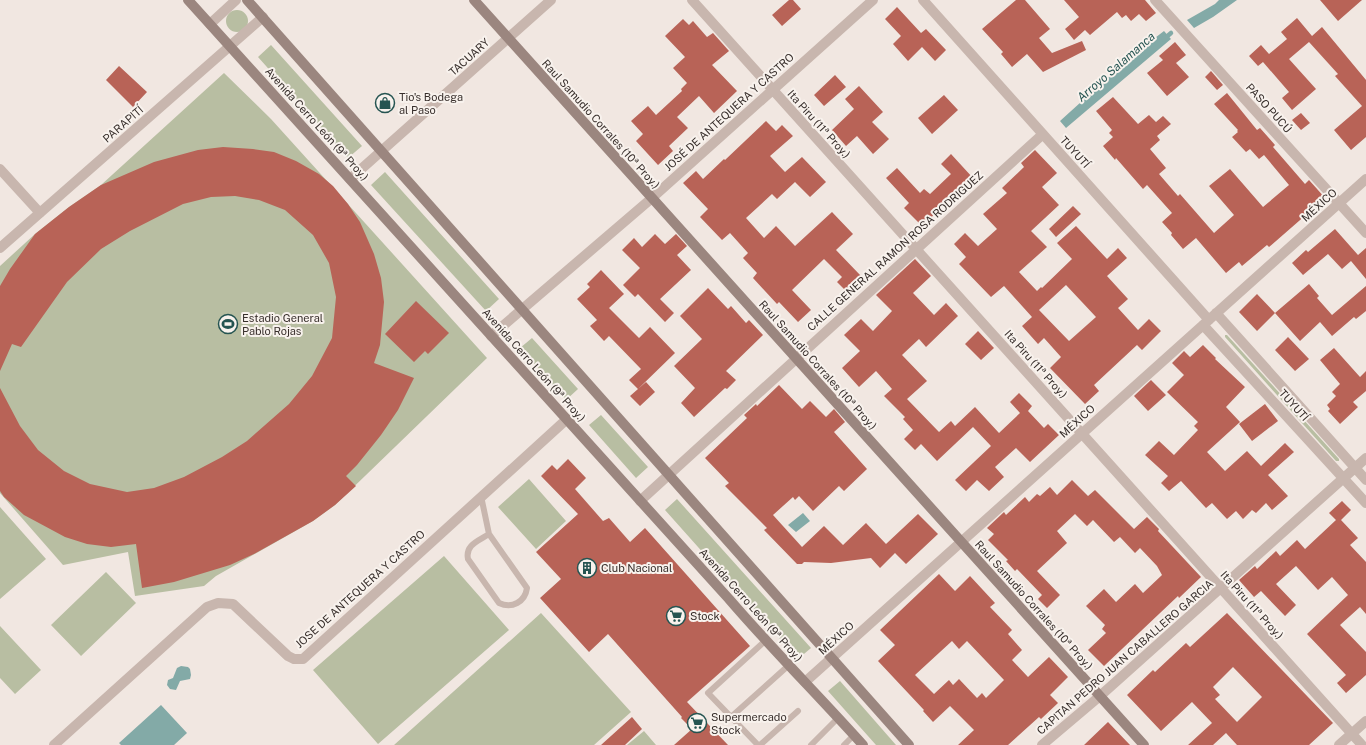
<svg xmlns="http://www.w3.org/2000/svg" width="1366" height="745" font-family="'Public Sans',sans-serif">
	<style>
		.green { fill: #b8bea2 }
		.water { fill: #83aaa7 }
		.lines { fill: none; stroke-linecap: round; stroke-linejoin: round }
		.stream { stroke: #83aaa7; stroke-width: 4.5 }
		.building { fill: #b86357; fill-rule: evenodd }
		.lane { stroke: #c8b6ae; stroke-width: 6 }
		.street { stroke: #c8b6ae; stroke-width: 10 }
		.secondary { stroke: #9b867f; stroke-width: 10 }
		.labels { text-anchor: middle; dominant-baseline: central; stroke-width: 4; stroke-linejoin: round; paint-order: stroke }
		.street-label { font-size: 11px; fill: #372e2b; stroke: #f8f2ed }
		.poi-label { font-size: 11px; fill: #372e2b; stroke: #f8f2ed; text-anchor: start }
		.water-label { font-size: 12px; font-style: italic; fill: #255451; stroke: #f8f2ed }
	</style>
	<rect width="100%" height="100%" fill="#f1e7e1"/>
	<path class="green" d="M226 21a11 11 0 1 1 22 0a11 11 0 1 1-22 0Z
		M271,45L362,146L348,158L258,57Z
		M224,73L271,119L487,358L335,505L313,521L216,576L204,586L135,596L128,552L63,565L0,493V266L35,234L69,207L101,185Z
		M385,172L499,299L486,311L371,185Z
		M1225,335H1227L1339,459V461H1336L1225,337Z
		M532,338L578,389L566,400L520,348Z
		M601,415L648,467L636,478L589,425Z
		M529,479L566,521L536,549L498,507Z
		M677,499L811,648L798,659L665,510Z
		M0,507L46,559L0,599Z
		M444,556L509,630L378,744L313,670Z
		M106,572L136,603L81,656L51,625Z
		M541,613L631,712L594,745H394Z
		M0,626L41,670L15,694L0,678Z
		M840,681L896,745H876L828,691Z
		M644,731L656,745H627Z"/>
	<path class="water" d="M1219,0H1237L1213,17L1194,28L1187,20L1215,4Z
		M1164,31L1171,39L1066,128L1060,121L1134,54Z
		M803,513L810,521L796,532L788,525Z
		M181,666L188,667L190,669L191,675L190,679L180,681L176,690L170,689L167,685L168,680L173,678L177,668Z
		M161,705L187,733L174,745H121L119,743Z"/>
	<g class="lines">
		<path class="stream" d="M1164,39L1171,33"/>
	</g>
	<path class="building" d="M789,0H793L801,9L782,26L772,15Z
		M1016,0H1025L1050,29L1039,38L1052,53L1082,41L1086,50L1043,72L1027,54L1012,67L1001,54L1003,52L982,29Z
		M1064,0H1145L1156,13L1146,21L1139,14L1131,21L1126,15L1122,18L1117,12L1090,35L1085,30L1074,40L1065,29L1079,17Z
		M1320,0H1362L1338,21Z
		M897,7L921,33L926,29L946,50L935,61L922,47L908,61L893,44L901,36L885,19Z
		M1297,18L1312,36L1322,27L1366,80V137L1351,150L1334,130L1362,106L1335,76L1338,74L1309,42L1289,59L1316,89L1292,110L1282,98L1289,92L1263,62L1258,66L1249,56L1261,45L1269,54L1287,39L1281,32Z
		M683,19L689,25L693,21L707,37L713,33L729,51L712,65L737,91L714,113L699,96L677,117L688,128L669,146L673,151L658,165L636,141L643,134L631,121L648,106L656,115L682,91L681,89L687,83L673,68L685,57L665,36Z
		M1175,42L1186,55L1176,63L1189,77L1167,96L1147,73L1163,60L1159,56Z
		M119,66L147,92L133,107L106,80Z
		M1211,71L1223,85L1217,90L1205,77Z
		M835,75L846,87L824,106L814,95Z
		M859,86L883,112L872,122L889,139L873,154L857,136L846,146L832,130L854,109L845,99Z
		M1227,93L1257,130L1260,128L1275,145L1273,147L1305,184L1309,180L1326,199L1316,208L1315,207L1269,247L1267,245L1242,266L1239,262L1226,273L1196,238L1183,249L1171,235L1172,233L1162,222L1172,213L1147,185L1143,189L1116,158L1115,160L1103,146L1113,137L1109,133L1112,130L1096,111L1113,97L1138,124L1149,115L1156,122L1163,116L1171,124L1157,136L1160,140L1150,149L1166,168L1159,174L1178,196L1180,194L1214,233L1234,215L1209,186L1230,169L1263,207L1289,185L1264,155L1259,159L1250,149L1246,152L1232,137L1238,132L1237,131L1238,130L1214,104Z
		M944,95L958,110L932,134L918,118Z
		M1301,113L1310,123L1301,130L1292,120Z
		M766,121L776,131L782,125L793,136L770,156L785,172L802,157L826,182L810,197L795,182L777,199L772,194L746,218L764,238L776,226L795,246L832,212L853,234L836,250L861,276L845,290L837,282L842,277L824,259L792,290L811,310L798,322L779,302L777,304L753,278L757,273L743,258L748,253L730,233L722,240L700,217L708,209L683,183L696,171L703,179L724,159L725,160Z
		M223,147L253,149L274,152L296,161L319,174L333,186L348,204L360,222L374,254L381,278L384,302L380,345L374,363L414,378L398,410L381,435L357,465L346,476L356,486L335,505L313,521L254,554L230,565L174,582L142,588L136,544L111,547L87,544L65,537L24,515L4,497L0,491V388L20,426L38,450L64,471L90,484L127,492L154,488L184,477L222,457L247,441L289,404L312,376L332,338L336,297L329,263L313,235L285,210L259,200L235,196L211,197L183,204L130,231L101,249L67,282L21,347L12,344L0,371V286L10,269L35,234L69,207L101,185L154,162L198,150Z
		M1035,150L1057,173L1042,187L1059,205L1031,231L1047,247L1019,272L1037,291L1041,287L1042,288L1072,259L1057,243L1076,226L1107,259L1118,248L1127,258L1107,276L1128,299L1118,308L1138,330L1149,319L1161,331L1142,350L1137,345L1094,385L1099,391L1085,404L1050,368L1061,357L1044,338L1038,344L1022,326L1032,317L1004,286L991,297L959,264L966,257L954,244L965,233L978,246L997,229L983,214L1007,193L1002,188L1024,167L1021,163ZM1066,285L1096,317L1069,341L1039,310Z
		M951,154L973,178L922,226L904,208L909,203L886,178L897,168L920,193L924,189L930,194L951,174L941,164Z
		M1073,206L1081,214L1056,237L1049,229Z
		M1335,229L1358,255L1366,248V279L1351,261L1342,269L1328,254L1303,275L1292,263L1306,250L1308,252Z
		M655,234L665,244L676,234L687,246L677,255L691,270L660,299L674,313L665,322L638,294L635,297L623,285L640,268L622,250L634,238L642,247Z
		M915,259L931,276L913,293L934,315L946,303L958,316L926,347L919,339L902,355L927,381L907,399L939,432L951,421L955,426L975,407L999,433L1020,413L1010,402L1019,393L1032,406L1028,411L1044,428L1048,424L1059,435L1030,462L1016,448L995,467L1004,477L989,491L977,480L966,491L955,480L991,446L973,427L937,461L921,444L915,450L904,439L913,430L903,419L905,417L884,396L892,389L876,371L859,387L842,368L860,351L844,335L861,319L873,331L892,311L876,295Z
		M601,270L624,294L609,308L639,338L650,327L675,353L638,389L629,380L641,369L609,336L604,341L590,326L597,320L577,299L590,287L587,284Z
		M1309,284L1319,296L1317,298L1332,315L1366,286V311L1356,319L1354,317L1332,336L1320,322L1300,341L1275,313Z
		M708,288L728,309L731,306L746,323L749,320L763,335L726,371L736,380L727,389L725,388L694,417L681,403L695,388L674,366L702,339L680,316Z
		M1257,294L1275,313L1257,331L1239,312Z
		M416,301L449,333L428,354L425,351L414,362L385,334Z
		M978,331L994,348L981,360L965,344Z
		M1288,337L1309,359L1295,371L1275,350Z
		M1203,345L1216,358L1215,359L1245,387L1226,407L1240,422L1207,452L1225,471L1247,451L1261,466L1285,443L1294,452L1268,475L1288,496L1272,510L1266,503L1256,513L1252,510L1243,519L1236,511L1227,519L1212,503L1206,508L1181,481L1169,491L1161,483L1168,476L1145,455L1159,441L1174,455L1198,430L1194,426L1198,422L1167,392L1184,375L1172,363L1184,351L1190,357Z
		M1334,348L1360,377L1366,371V391L1353,402L1358,407L1340,424L1328,411L1330,409L1327,405L1336,396L1332,392L1340,384L1320,360Z
		M1151,380L1166,395L1148,411L1134,396Z
		M646,382L655,392L640,406L630,396Z
		M779,385L802,409L810,401L826,417L834,409L845,422L834,432L867,469L844,491L839,486L813,511L799,496L795,500L793,497L773,515L802,547L824,526L843,545L866,523L886,544L918,514L938,534L906,564L895,553L880,568L871,558L831,563L804,562L802,564H797L764,530L767,528L725,486L729,483L705,458L747,418L744,415L756,404L757,406Z
		M1265,404L1278,421L1252,441L1239,424Z
		M568,459L586,478L575,489L603,521L609,518L630,542L645,528L750,646L687,702L728,745H674L692,729L681,718L682,717L608,634L589,652L540,598L561,579L536,552L578,514L541,476L552,465L557,470Z
		M1072,480L1088,496L1095,490L1134,529L1147,517L1159,529L1158,531L1201,577L1179,598L1178,596L1104,666L1088,650L1106,633L1102,629L1105,625L1086,606L1104,589L1116,602L1135,584L1143,593L1162,575L1157,566L1140,548L1135,553L1120,537L1114,542L1093,520L1087,526L1075,514L1057,531L1067,543L1037,571L1060,595L1047,608L1038,599L1042,595L1017,569L1015,571L1006,561L1008,560L988,540L994,534L987,528L1004,512L1006,515L1025,497L1029,502L1037,494L1040,496L1050,487L1057,495Z
		M1342,501L1351,510L1341,520L1358,538L1350,545L1366,562V614L1360,607L1340,625L1366,652V675L1346,693L1337,683L1346,675L1307,634L1348,595L1332,577L1318,590L1296,566L1276,584L1296,605L1285,616L1261,591L1254,597L1239,580L1255,566L1257,569L1276,551L1280,556L1297,540L1305,549L1336,520L1329,513Z
		M939,574L955,591L970,576L995,603L990,607L1012,630L1008,634L1022,650L1012,660L1028,677L1049,657L1068,677L1050,695L1058,703L1041,719L1039,717L1008,745H958L974,730L950,706L933,722L923,711L924,710L878,661L895,645L880,630ZM952,641L959,649L967,641L1004,680L986,698L982,693L977,698L959,679L953,685L949,680L934,694L915,675Z
		M1227,613L1333,723L1309,745H1237L1226,733L1213,745H1188L1212,723L1192,702L1161,731L1127,695L1153,670L1155,672L1186,643L1190,647ZM1233,667L1262,697L1237,722L1215,699L1220,695L1213,687Z
		M632,717L642,729L625,745H601Z
		M1108,722L1130,745H1084Z"/>
	<g class="lines">
		<path class="lane" d="M481,496L489,534L527,588C525,602 512,609 499,603L468,559C465,545 478,541 489,534
			M731,717L789,665
			M758,745L708,693L765,641
			M760,745L798,711
			M811,745L838,718
			M844,745L854,735"/>
		<path class="street" d="M692,0L1362,745
			M923,0L1209,320
			M1155,0L1366,233
			M210,24L236,0
			M0,169L40,213
			M350,179L551,0
			M0,248L263,17
			M1216,313L1366,480
			M1203,325L1366,503
			M491,336L652,198L873,0
			M640,501L1043,134
			M805,682L1366,179
			M54,745L207,607L218,603L233,604L288,656L294,659H303L567,419
			M1042,745L1100,696L1366,458
			M1339,745L1366,721"/>
		<path class="secondary" d="M188,0L729,599C772,649 819,696 863,745
			M247,0L909,745
			M474,0L1144,745"/>
	</g>
	<defs>
		<symbol id="shop-ring" viewBox="-11 -11 22 22"><circle r="9.5" fill="#f8f2ed" stroke="#255451" stroke-width="1.5"/><path d="M-5-2.5h2.3a2.7 3.5 0 0 1 5.4 0H5L5.5 6h-11ZM-1.5-2.5h3a1.5 2.3 0 0 0-3 0Z" fill="#255451"/></symbol>
		<symbol id="stadium-ring" viewBox="-11 -11 22 22"><circle r="9.5" fill="#f8f2ed" stroke="#255451" stroke-width="1.5"/><path d="M0-5a6.5 5 0 1 0 0 10a6.5 5 0 1 0 0-10ZM-3.5-1.8h7v3.6h-7Z" fill="#255451"/></symbol>
		<symbol id="building-ring" viewBox="-11 -11 22 22"><circle r="9.5" fill="#f8f2ed" stroke="#255451" stroke-width="1.5"/><path d="M-4-6H4V6H1V3H-1V6H-4ZM-2.5-4.3h1.7v1.8h-1.7ZM.8-4.3h1.7v1.8H.8ZM-2.5-1h1.7V.8h-1.7ZM.8-1h1.7V.8H.8Z" fill="#255451"/></symbol>
		<symbol id="supermarket-ring" viewBox="-11 -11 22 22"><circle r="9.5" fill="#f8f2ed" stroke="#255451" stroke-width="1.5"/><path d="M-6-5.5h2.5l.6 2H6L4.5 2H-2.5L-4.4-4H-6ZM-1.5 3.2a1.3 1.3 0 1 0 .1 0ZM3 3.2a1.3 1.3 0 1 0 .1 0Z" fill="#255451"/></symbol>
	</defs>
	<g fill-rule="evenodd">
		<use href="#shop-ring" x="374" y="92" width="22" height="22"/>
		<use href="#stadium-ring" x="217" y="313" width="22" height="22"/>
		<use href="#building-ring" x="576" y="557" width="22" height="22"/>
		<use href="#supermarket-ring" x="665" y="605" width="22" height="22"/>
		<use href="#supermarket-ring" x="686" y="712" width="22" height="22"/>
	</g>
	<g class="labels">
		<g class="street-label">
			<text transform="translate(469 57) rotate(-42)">TACUARY</text>
			<text transform="translate(1269 108) rotate(48)">PASO PUCÚ</text>
			<text transform="translate(729 112) rotate(-42)">JOSÉ DE ANTEQUERA Y CASTRO</text>
			<text transform="translate(123 124) rotate(-41)">PARAPITÍ</text>
			<text transform="translate(317 124) rotate(48)">Avenida Cerro León (9ª Proy.)</text>
			<text transform="translate(601 124) rotate(48)">Raul Samudio Corrales (10ª Proy.)</text>
			<text transform="translate(819 124) rotate(48)">Ita Piru (11ª Proy.)</text>
			<text transform="translate(1075 152) rotate(48)">TUYUTÍ</text>
			<text transform="translate(1319 205) rotate(-42)">MÉXICO</text>
			<text transform="translate(895 251) rotate(-42)">CALLE GENERAL RAMON ROSA RODRIGUEZ</text>
			<text transform="translate(1036 364) rotate(48)">Ita Piru (11ª Proy.)</text>
			<text transform="translate(534 365) rotate(48)">Avenida Cerro León (9ª Proy.)</text>
			<text transform="translate(818 365) rotate(48)">Raul Samudio Corrales (10ª Proy.)</text>
			<text transform="translate(1294 405) rotate(48)">TUYUTÍ</text>
			<text transform="translate(1077 421) rotate(-42)">MÉXICO</text>
			<text transform="translate(360 589) rotate(-42)">JOSE DE ANTEQUERA Y CASTRO</text>
			<text transform="translate(751 605) rotate(48)">Avenida Cerro León (9ª Proy.)</text>
			<text transform="translate(1034 605) rotate(48)">Raul Samudio Corrales (10ª Proy.)</text>
			<text transform="translate(1252 605) rotate(48)">Ita Piru (11ª Proy.)</text>
			<text transform="translate(836 638) rotate(-42)">MÉXICO</text>
			<text transform="translate(1125 657) rotate(-41)">CAPITAN PEDRO JUAN CABALLERO GARCIA</text>
		</g>
		<g class="poi-label">
			<text x="399" y="97">Tio's Bodega<tspan x="399" dy="13">al Paso</tspan></text>
			<text x="242" y="318">Estadio General<tspan x="242" dy="13">Pablo Rojas</tspan></text>
			<text x="601" y="568">Club Nacional</text>
			<text x="690" y="616">Stock</text>
			<text x="711" y="717">Supermercado<tspan x="711" dy="13">Stock</tspan></text>
		</g>
		<g class="water-label">
			<text transform="translate(1116 67) rotate(-41)">Arroyo Salamanca</text>
		</g>
	</g>
</svg>
